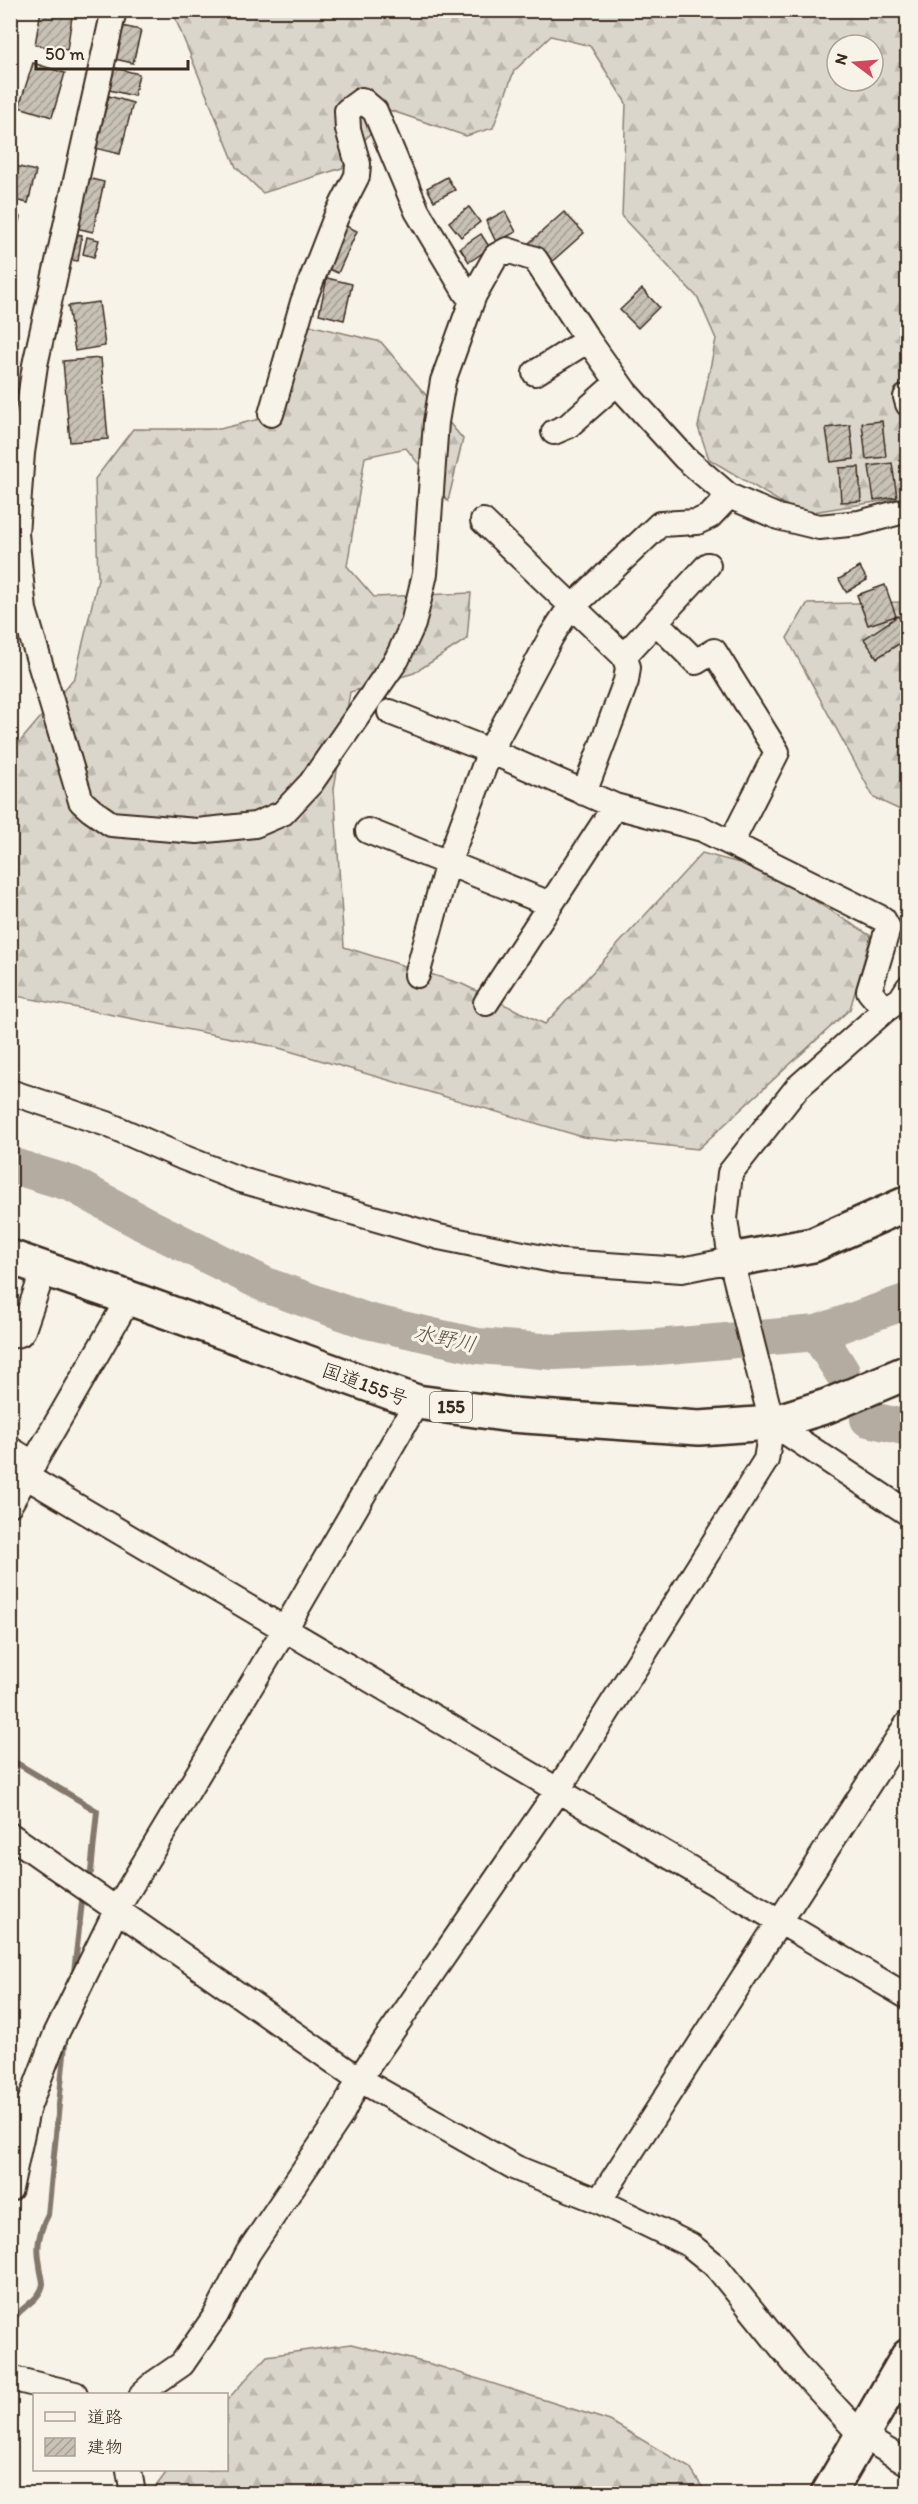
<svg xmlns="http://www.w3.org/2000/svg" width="918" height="2504" font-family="Itim,'Klee One',sans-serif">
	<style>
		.forest { fill: url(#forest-firs); stroke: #8b8074; stroke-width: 1.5; fill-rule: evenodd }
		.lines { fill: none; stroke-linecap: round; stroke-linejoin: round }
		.stream { stroke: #84786c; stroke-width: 6 }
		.river { stroke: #b4aca0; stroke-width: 36 }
		.building { fill: url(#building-hatch); stroke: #3b2a1e; stroke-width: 1.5 }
		.street-casing { stroke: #3b2a1e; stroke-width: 28 }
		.secondary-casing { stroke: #3b2a1e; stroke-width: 38 }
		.highway-casing { stroke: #3b2a1e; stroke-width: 38 }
		.street { stroke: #f7f3e8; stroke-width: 24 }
		.secondary { stroke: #f7f3e8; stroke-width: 33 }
		.highway { stroke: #f7f3e8; stroke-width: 33 }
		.labels { text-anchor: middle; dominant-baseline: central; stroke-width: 6; stroke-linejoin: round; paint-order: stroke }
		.shield { fill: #f7f3e8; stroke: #73665b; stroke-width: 1.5 }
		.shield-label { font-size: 18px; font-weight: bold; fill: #3b2a1e }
		.street-label { font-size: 20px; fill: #3b2a1e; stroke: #f7f3e8 }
		.water-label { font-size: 21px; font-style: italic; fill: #5f5145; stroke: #f7f3e8 }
	</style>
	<defs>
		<pattern id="forest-firs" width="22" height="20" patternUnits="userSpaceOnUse" patternTransform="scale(1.5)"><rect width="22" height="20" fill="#dbd6cb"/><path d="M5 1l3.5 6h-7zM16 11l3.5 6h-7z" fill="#bdb8ae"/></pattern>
		<pattern id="building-hatch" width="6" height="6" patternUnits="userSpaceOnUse" patternTransform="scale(1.5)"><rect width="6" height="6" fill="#c8c1b6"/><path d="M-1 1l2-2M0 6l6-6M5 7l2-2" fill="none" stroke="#a49d93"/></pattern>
	</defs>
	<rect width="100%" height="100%" fill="#f7f3e8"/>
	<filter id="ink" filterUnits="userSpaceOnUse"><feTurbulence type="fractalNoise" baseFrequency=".0167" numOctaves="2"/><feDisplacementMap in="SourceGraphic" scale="12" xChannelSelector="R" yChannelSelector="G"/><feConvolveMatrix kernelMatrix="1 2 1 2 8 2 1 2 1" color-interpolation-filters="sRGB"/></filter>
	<g filter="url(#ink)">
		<path class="forest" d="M176,11H907V497L800,514L709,459L698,427L716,339L698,298L622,217L626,103L590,46L551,36L514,71L493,128L466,136L389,110L342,168L263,193L236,167L176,20ZM837,45H873V81H837Z
			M288,320L381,342L463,439L448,501L406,448L365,457L347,566L374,597L471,593L467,639L414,673L350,692L334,789L344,947L462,984L545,1024L702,853L766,870L871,936L850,1009L698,1149L583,1137L272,1046L11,995L10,750L12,751L75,677L98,579L95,479L133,429H220L267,417Z
			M907,602V813L874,798L787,638L807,604Z
			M351,2344L438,2366L610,2421L690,2468L706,2493H151L168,2470H226L227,2400L267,2356Z"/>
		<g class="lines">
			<path class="stream" d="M10,1759L97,1811L91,1872
				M74,1972L82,1902
				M10,2324C17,2308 40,2302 43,2284C43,2279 40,2270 40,2265C36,2246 39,2232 48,2215L65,2044"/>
			<path class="river" d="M10,1165L72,1184L148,1226L268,1286L367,1321L478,1346L555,1352L657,1347L817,1333L908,1301
				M817,1333L842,1372
				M868,1419L908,1428"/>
		</g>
		<path class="building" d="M41,10H73L67,50L35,45Z
			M117,25L141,30L133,63L110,58Z
			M33,63L65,73L52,117L19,107Z
			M107,66L139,74L134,96L101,88Z
			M109,96L133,103L120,154L95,148Z
			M15,166L36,171L28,203L10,199V186Z
			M83,177L104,182L93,232L72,227Z
			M447,177L455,190L434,201L427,188Z
			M469,207L480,222L461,237L449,222Z
			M505,211L516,232L496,242L486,221Z
			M564,212L584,233L548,265L529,243Z
			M10,215L20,217L10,257Z
			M340,223L357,231L338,273L321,266Z
			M67,233L82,235L78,261L63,259Z
			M481,234L490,248L469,262L460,248Z
			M87,237L99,240L94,257L83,254Z
			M327,278L352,284L344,320L319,314Z
			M642,289L659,307L638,328L620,310Z
			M99,302L105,346L75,351L68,306Z
			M101,358L108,439L70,442L63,361Z
			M882,421L886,457L866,459L862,423Z
			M850,425L854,459L831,462L826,428Z
			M892,463L897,497L874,500L869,466Z
			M859,467L861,501L841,502L839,468Z
			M860,567L867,580L846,592L839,579Z
			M885,585L896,616L868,625L857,595Z
			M898,616L908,631V638L877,658L864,639Z"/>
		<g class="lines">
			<defs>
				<path id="street" d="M114,10L35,365L22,453L16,534L24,610L81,801L91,810L111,824L197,831L255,825L283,813L311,783L397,659L413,624L425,574L436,422L443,381L474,295L496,256L507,250L535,259L588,340L625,392L685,458L729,496L778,517L819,527L859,523L908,510
					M535,373L588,340
					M906,397L908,404
					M271,414L303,302L336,217L357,176L358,164L348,129L347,111L362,100L375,111L417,211L466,293L474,295
					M554,432L568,426L618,382
					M483,521L624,656L628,667L626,681L584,793
					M656,622L696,662L714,651L777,752L731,843
					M624,656L708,565
					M390,712L490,751L615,806L702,829L883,919L888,928L869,991L885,1010
					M368,831L550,904
					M417,975L447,866L490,751L552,635L567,612L660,524L697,522L710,516L729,496
					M486,1003L615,806
					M10,1092L107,1124L182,1157L241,1180L439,1237L562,1262L682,1270L731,1260
					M10,1336L20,1334L23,1330L44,1269
					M772,1423L908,1513
					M10,1449L34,1464
					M27,1477L908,1997
					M10,1504L129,1298
					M10,1835L359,2079L516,2168L599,2201L690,2245L716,2266L795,2364L861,2435L908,2463
					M10,2189L27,2110L56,2034L117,1909L285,1629L417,1402
					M599,2201L908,1723
					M10,2378L75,2394
					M142,2394L153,2384L182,2364L216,2315L248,2253L341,2115L359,2079L558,1790L766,1460L772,1423L731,1260L725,1219L730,1173L797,1088L885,1010L901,999L908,988
					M129,2470L133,2494"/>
				<path id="secondary" d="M731,1260L813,1245L908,1203
					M828,2494L908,2356"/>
				<path id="highway" d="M10,1257L129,1298L417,1402L511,1415L699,1428L772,1423L827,1406L908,1372"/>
			</defs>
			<use href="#street" class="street-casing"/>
			<use href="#secondary" class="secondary-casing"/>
			<use href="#highway" class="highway-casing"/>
			<use href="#street" class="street"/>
			<use href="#secondary" class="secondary"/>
			<use href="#highway" class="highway"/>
		</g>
	</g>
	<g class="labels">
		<rect class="shield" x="430" y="1392" width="42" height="30" rx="4.5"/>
		<g class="shield-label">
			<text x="451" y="1407">155</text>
		</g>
		<g class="street-label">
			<text transform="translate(365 1384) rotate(20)">国道155号</text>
		</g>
		<g class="water-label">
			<text transform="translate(445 1338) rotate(12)">水野川</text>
		</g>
	</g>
	<rect width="918" height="2504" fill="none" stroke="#f7f3e8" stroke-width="36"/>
	<rect x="18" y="18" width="882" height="2468" fill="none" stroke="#3b2a1e" stroke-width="2" filter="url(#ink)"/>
	<rect x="33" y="2393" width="195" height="78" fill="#f7f3e8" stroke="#aca397" stroke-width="1.5"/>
	<rect x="45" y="2412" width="30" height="9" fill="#f7f3e8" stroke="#aca397" stroke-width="1.5"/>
	<text x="87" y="2423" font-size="18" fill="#3b2a1e">道路</text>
	<rect x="45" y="2438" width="30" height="18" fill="url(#building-hatch)" stroke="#aca397" stroke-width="1.5"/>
	<text x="87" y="2453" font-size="18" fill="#3b2a1e">建物</text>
	<g transform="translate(855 63) rotate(286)"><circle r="28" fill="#f7f3e8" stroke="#aca397" stroke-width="1.5"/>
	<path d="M0-4.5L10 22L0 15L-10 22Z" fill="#d1495b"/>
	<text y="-9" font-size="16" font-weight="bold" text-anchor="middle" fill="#3b2a1e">N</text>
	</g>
	<path d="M36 60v9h152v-9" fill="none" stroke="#3b2a1e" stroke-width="3"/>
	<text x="45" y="60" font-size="18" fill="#3b2a1e" stroke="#f7f3e8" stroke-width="4.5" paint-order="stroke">50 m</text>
</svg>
